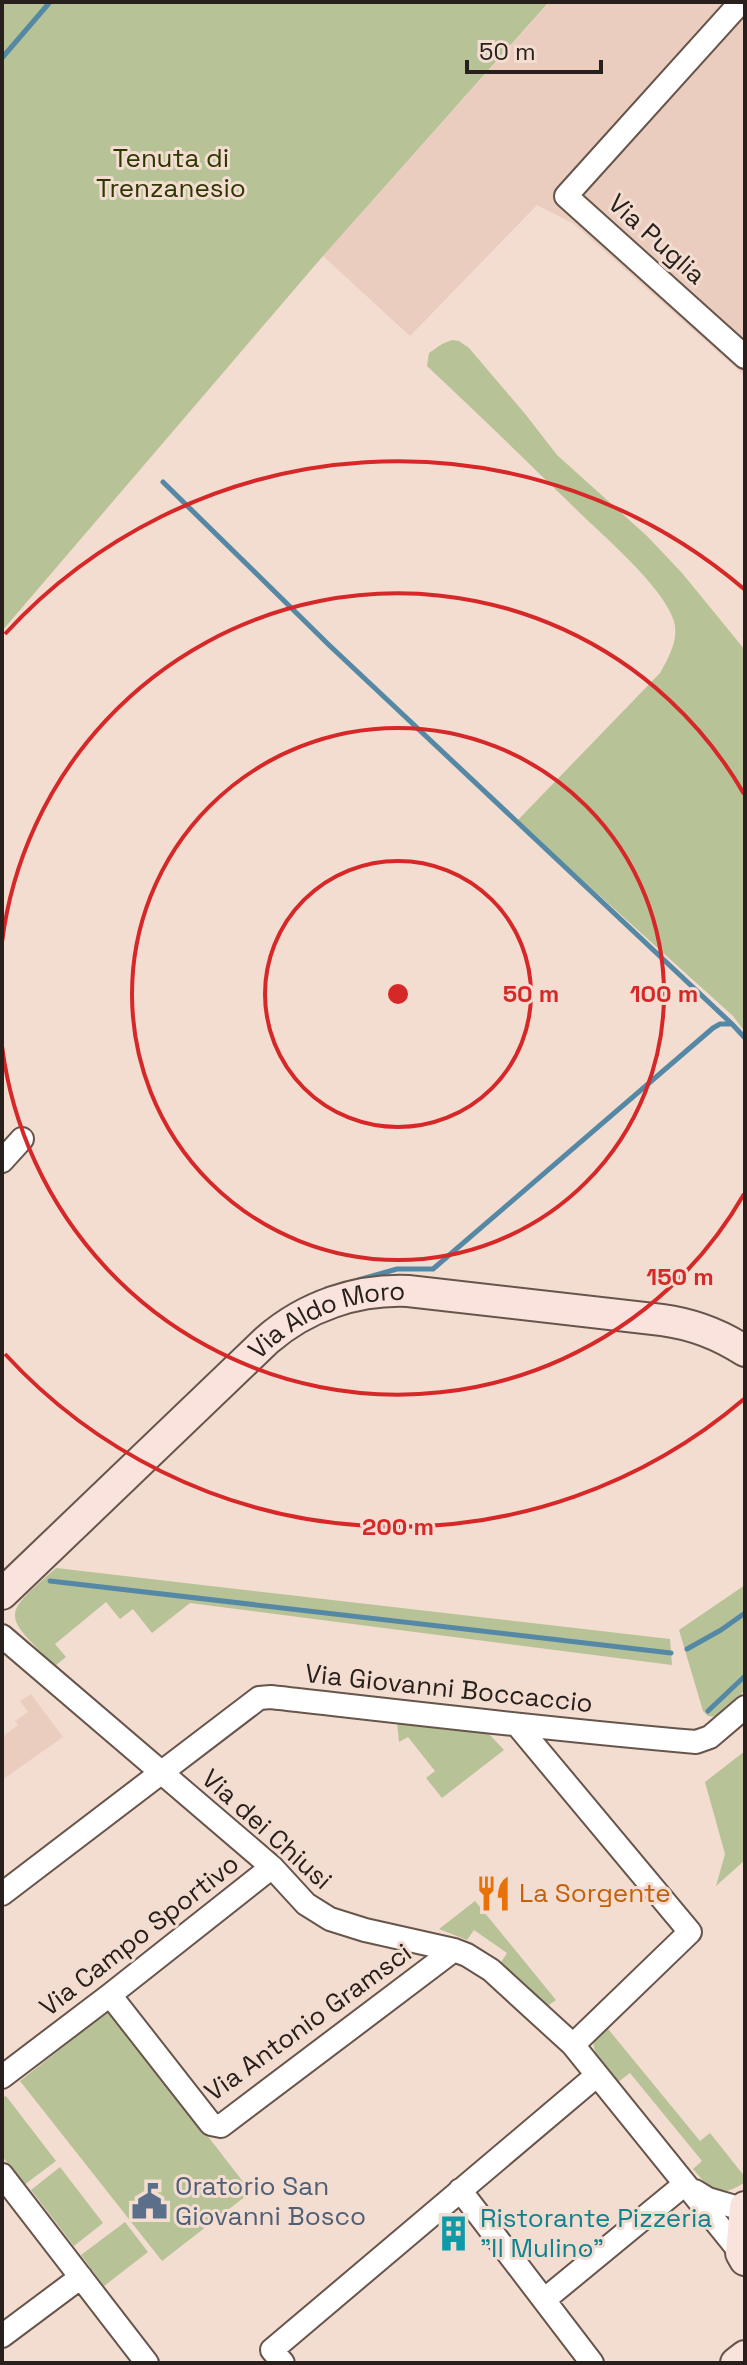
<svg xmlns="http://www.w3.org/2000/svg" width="747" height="2365" font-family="'Space Grotesk',sans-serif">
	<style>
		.built { fill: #eacdbe }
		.green { fill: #b7c397 }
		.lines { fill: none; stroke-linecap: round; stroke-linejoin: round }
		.stream { stroke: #5588a5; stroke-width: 5 }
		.street-casing { stroke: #67554b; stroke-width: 26 }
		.secondary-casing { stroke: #67554b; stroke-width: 34 }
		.street { stroke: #fff; stroke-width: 22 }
		.secondary { stroke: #fae2dd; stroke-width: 30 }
		.ring { fill: none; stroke: #d62828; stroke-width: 4 }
		.labels { text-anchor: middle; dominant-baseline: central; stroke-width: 6; stroke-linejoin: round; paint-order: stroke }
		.park-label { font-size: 26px; fill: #2d3800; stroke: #f3dcd0 }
		.street-label { font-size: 26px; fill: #28201c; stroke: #f3dcd0 }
		.food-label { font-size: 26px; fill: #c56008; stroke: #f3dcd0; text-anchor: start }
		.service-label { font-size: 26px; fill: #4e5e75; stroke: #f3dcd0; text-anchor: start }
		.culture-label { font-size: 26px; fill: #0d838f; stroke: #f3dcd0; text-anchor: start }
		.centre { fill: #d62828; stroke: #f3dcd0; stroke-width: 4 }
		.ring-label { font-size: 24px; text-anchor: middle; font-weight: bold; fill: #d62828; stroke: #f3dcd0; stroke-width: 6; stroke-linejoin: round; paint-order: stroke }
	</style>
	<rect width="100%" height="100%" fill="#f3dcd0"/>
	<path class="built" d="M550,2H745V376L574,224L537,205L410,336L323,256Z
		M31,1694L63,1737L2,1780V1737L18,1725L15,1721L28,1712L20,1701Z"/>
	<path class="green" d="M2,2H549L323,256L2,631Z
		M452,340L459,341L469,348L526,415L557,455L647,536L682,573L745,650V1032L733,1016L517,821L660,673C669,657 679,639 674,621C664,588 607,539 582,515C531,465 479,415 427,366L429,353L442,344Z
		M56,1568L670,1639L672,1665L190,1603L152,1633L133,1609L120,1619L106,1602L55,1644L66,1657L55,1666C3,1614 0,1617 56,1568Z
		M745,1585V1690L717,1717L708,1716L703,1711L679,1630Z
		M397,1722L488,1733L504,1750L442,1798L426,1778L435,1771L408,1737L399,1742Z
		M745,1751V1860L716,1886L725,1854L705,1782Z
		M475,1901L556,2000L546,2007L500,1964L507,1953L474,1930L467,1940L439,1929Z
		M110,2010L251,2192L162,2261L20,2081Z
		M604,2024L700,2141L710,2133L745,2177V2182C719,2200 711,2190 693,2169L702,2161L630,2073L618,2082C603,2064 580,2045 604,2024Z
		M6,2096L56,2161L24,2185L2,2156V2098Z
		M60,2167L103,2223L74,2246L31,2190Z
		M125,2222L148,2252L104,2286L81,2255Z"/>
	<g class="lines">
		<path class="stream" d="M2,58L50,2
			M163,482L329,645L732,1024
			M326,1289L397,1269H433L713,1028L720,1024H732L745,1038
			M50,1581L671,1653
			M687,1649L721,1630L745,1613
			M708,1711L745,1676"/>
		<defs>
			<path id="street" d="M741,2L566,196L745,357
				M2,1161L22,1139
				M2,1636L272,1867L306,1904L330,1919L365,1930L454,1950L467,1955L491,1970L573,2045L741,2253L745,2250
				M518,1726L690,1932L573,2045
				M2,1894L259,1698L271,1697C412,1713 554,1730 696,1742L710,1737L745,1707
				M110,1995L211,2124L221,2126L454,1950
				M2,2077L110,1995L272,1867
				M2,2175L147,2363
				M460,2190L592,2363
				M695,2191L708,2199L745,2210
				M544,2300L685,2184
				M2,2336L81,2277
				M283,2363L272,2350L596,2076"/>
			<g id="secondary">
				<path id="s1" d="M2,1594L267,1340C306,1306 357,1289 408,1291L662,1320C692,1324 719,1334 745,1351"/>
				<path d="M745,2207L741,2253L745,2260"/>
				<path d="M736,2363L745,2356"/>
			</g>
		</defs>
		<use href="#street" class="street-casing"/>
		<use href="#secondary" class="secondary-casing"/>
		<use href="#street" class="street"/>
		<use href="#secondary" class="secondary"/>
	</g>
	<g class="ring">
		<circle cx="398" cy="994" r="133"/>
		<circle cx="398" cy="994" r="266"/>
		<path d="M744 1194A399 399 0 0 1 2 1046M2 942A399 399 0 0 1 744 794"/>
		<path d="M744 1399A533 533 0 0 1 5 1354M5 634A533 533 0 0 1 744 589"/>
	</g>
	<defs>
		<symbol id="restaurant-bare" viewBox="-9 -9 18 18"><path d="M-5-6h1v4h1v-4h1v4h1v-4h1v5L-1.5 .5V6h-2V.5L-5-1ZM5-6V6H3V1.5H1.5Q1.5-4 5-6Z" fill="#e8710a" stroke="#f3dcd0" stroke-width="2.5" paint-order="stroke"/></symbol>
		<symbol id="civic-bare" viewBox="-9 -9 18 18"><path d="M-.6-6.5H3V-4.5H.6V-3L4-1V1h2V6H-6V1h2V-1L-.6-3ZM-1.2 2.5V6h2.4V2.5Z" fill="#5c6f8a" stroke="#f3dcd0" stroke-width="2.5" paint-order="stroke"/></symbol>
		<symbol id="building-bare" viewBox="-9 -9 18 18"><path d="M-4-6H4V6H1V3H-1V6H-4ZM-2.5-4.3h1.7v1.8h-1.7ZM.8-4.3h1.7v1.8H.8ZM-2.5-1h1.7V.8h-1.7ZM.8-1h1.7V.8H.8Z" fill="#0f9aa8" stroke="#f3dcd0" stroke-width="2.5" paint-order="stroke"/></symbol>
	</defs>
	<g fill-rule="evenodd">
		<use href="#restaurant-bare" x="468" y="1868" width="51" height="51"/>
		<use href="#civic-bare" x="124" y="2176" width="51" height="51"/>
		<use href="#building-bare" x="428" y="2208" width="51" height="51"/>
	</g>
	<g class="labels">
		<g class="park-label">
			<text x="171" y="158">Tenuta di<tspan x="171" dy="30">Trenzanesio</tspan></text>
		</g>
		<g class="street-label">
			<text transform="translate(657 239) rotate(42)">Via Puglia</text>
			<text stroke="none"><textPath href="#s1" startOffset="432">Via Aldo Moro</textPath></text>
			<text transform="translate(449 1688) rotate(6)">Via Giovanni Boccaccio</text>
			<text transform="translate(267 1829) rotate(42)">Via dei Chiusi</text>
			<text transform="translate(139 1935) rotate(-38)">Via Campo Sportivo</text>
			<text transform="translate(308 2022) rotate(-36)">Via Antonio Gramsci</text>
		</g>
		<g class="food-label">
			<text x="519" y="1893">La Sorgente</text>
		</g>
		<g class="service-label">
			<text x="175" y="2186">Oratorio San<tspan x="175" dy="30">Giovanni Bosco</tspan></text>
		</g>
		<g class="culture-label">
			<text x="480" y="2218">Ristorante Pizzeria<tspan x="480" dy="30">"Il Mulino"</tspan></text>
		</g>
	</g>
	<circle cx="398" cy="994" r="12" class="centre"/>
	<g class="ring-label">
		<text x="531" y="1002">50 m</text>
		<text x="664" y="1002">100 m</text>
		<text x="680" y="1285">150 m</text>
		<text x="398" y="1535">200 m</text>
	</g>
	<rect width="747" height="2365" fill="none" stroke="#28201c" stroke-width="8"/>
	<path d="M467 60v12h134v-12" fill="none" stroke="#28201c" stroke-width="4"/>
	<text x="479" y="60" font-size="24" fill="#28201c" stroke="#f3dcd0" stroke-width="6" paint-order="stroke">50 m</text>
</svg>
